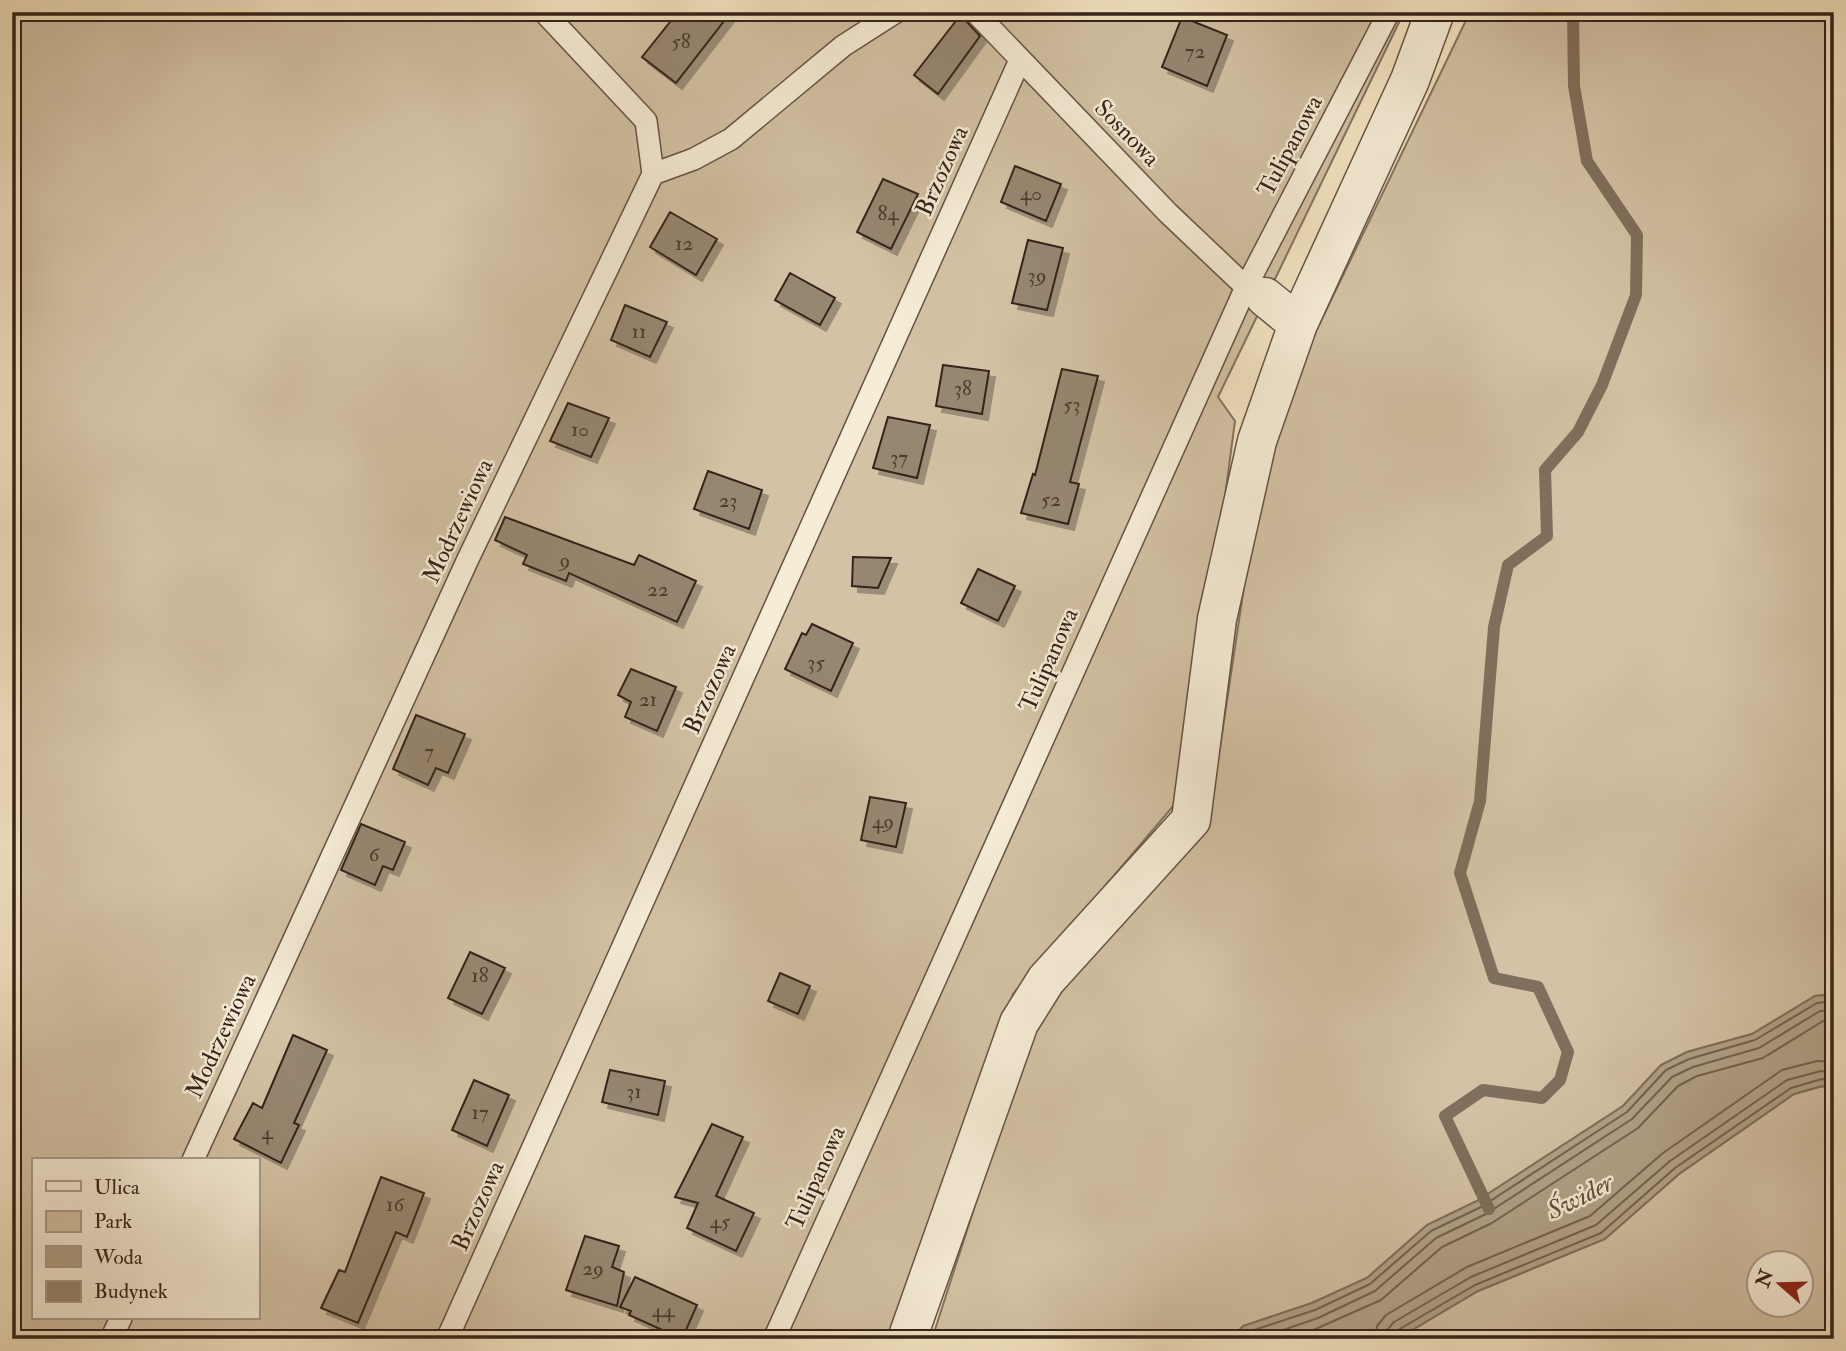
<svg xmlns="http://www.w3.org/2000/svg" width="1846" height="1351" font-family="'IM FELL Double Pica',serif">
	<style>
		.green { fill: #d3c2a5; stroke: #847260; stroke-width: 2; fill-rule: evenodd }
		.water { fill: #b2a288; stroke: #806f5c; stroke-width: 2 }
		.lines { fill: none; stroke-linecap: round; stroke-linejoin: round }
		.shore { stroke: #736251; stroke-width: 2 }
		.stream { stroke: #806f5c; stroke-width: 12 }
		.building { fill: #978771; stroke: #34231a; stroke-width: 2; filter: url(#shadow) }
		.lane-casing { stroke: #645344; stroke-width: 24 }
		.street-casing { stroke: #645344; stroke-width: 41 }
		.lane { stroke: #f7edd7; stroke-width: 21 }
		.street { stroke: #f7edd7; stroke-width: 38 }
		.labels { text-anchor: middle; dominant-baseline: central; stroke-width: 5; stroke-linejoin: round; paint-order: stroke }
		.number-label { font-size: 21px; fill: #4d3c30 }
		.street-label { font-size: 24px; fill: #34231a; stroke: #f7edd7 }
		.water-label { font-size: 26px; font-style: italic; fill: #604f40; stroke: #f7edd7 }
	</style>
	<defs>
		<filter id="shadow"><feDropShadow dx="6" dy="6" stdDeviation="0" flood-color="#0004"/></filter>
	</defs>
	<rect width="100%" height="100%" fill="#f3e3c1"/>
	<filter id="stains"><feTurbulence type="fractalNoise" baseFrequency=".00286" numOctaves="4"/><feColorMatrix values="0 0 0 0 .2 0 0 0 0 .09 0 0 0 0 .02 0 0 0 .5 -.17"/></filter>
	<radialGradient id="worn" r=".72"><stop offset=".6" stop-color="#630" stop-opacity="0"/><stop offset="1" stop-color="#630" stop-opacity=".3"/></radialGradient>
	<path class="green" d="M12,12H1404L1218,397L1235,421L1186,791L1013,994L900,1339H12ZM33,1160H257V1318H33Z
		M1470,12H1834V994L1815,996L1752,1034L1687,1052L1661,1065L1623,1106L1477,1201L1427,1225L1367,1278L1312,1303L1243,1326L1232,1339H932L1035,1019L1209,821L1267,433Z
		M1823,1086L1834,1089V1339H1397L1478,1291L1605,1239L1679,1174L1794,1094ZM1758,1264H1800V1306H1758Z"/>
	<path class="water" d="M1834,994V1089L1822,1086L1794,1094L1679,1174L1605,1239L1478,1291L1397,1339H1232L1243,1326L1312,1303L1367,1278L1427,1225L1477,1201L1623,1106L1661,1065L1687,1052L1752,1034L1815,996Z"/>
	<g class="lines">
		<path class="shore" d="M1242,1339L1248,1332L1315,1310L1370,1284L1431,1231L1481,1207L1627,1112L1666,1070L1689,1059L1755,1040L1817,1003L1834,1001
			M1257,1339L1318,1318L1375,1291L1436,1238L1486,1214L1632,1119L1672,1077L1693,1067L1759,1048L1820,1011L1834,1010
			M1293,1339L1381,1300L1442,1247L1492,1223L1638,1128L1678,1086L1697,1076L1763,1058L1823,1021L1834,1020
			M1375,1339L1377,1326L1386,1315L1467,1267L1590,1216L1663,1153L1782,1070L1817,1061L1834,1062
			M1386,1339L1387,1330L1394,1322L1471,1277L1596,1225L1670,1161L1787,1080L1821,1071L1834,1073
			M1395,1339L1398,1330L1475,1285L1601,1233L1675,1168L1791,1088L1822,1079L1834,1082"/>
		<path class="stream" d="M1489,1209L1445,1116L1483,1090L1542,1098L1560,1080L1568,1052L1538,987L1494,978L1460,873L1480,801L1494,627L1508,565L1547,536L1545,470L1578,432L1602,385L1636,295L1637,235L1587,161L1574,86L1573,12"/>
	</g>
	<path class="building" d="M678,12H731L676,83L642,57Z
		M962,13L966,21L980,36L938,94L914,75Z
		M1182,17L1227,35L1207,86L1162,67Z
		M1015,166L1061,184L1046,221L1001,202Z
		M883,179L918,194L891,249L857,232Z
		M670,212L717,239L696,275L650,247Z
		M1028,240L1063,248L1047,310L1012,303Z
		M790,273L835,298L820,325L775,300Z
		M625,305L667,322L650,357L611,340Z
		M943,365L989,371L982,414L936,406Z
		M1062,369L1098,376L1070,482L1079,484L1068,524L1021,513L1033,474L1035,475Z
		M568,403L609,418L591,457L550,441Z
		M888,417L930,425L917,478L873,468Z
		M708,471L762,490L749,529L694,509Z
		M505,517L634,565L639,555L696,581L677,622L569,573L566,581L523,564L527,555L495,540Z
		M853,557L891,558L878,588L852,586Z
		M978,569L1015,586L998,621L961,603Z
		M812,624L853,643L831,691L785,669L802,633L806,635Z
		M631,669L676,687L657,731L625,717L631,702L618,695Z
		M416,715L465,734L448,773L436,768L428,785L393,769Z
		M870,797L906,803L896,847L861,840Z
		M361,824L405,842L393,870L383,866L375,885L341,870Z
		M470,952L505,968L482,1014L448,998Z
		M780,973L810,986L798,1014L768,1001Z
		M293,1035L327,1050L294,1123L299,1125L281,1163L234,1139L253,1103L262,1108Z
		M610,1070L665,1081L658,1115L602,1102Z
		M474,1080L509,1095L487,1146L452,1130Z
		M712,1124L743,1137L716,1196L754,1213L736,1251L687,1228L698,1203L675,1197Z
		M381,1177L424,1193L407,1237L396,1232L358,1323L321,1308L339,1270L345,1272Z
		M585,1236L619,1246L612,1267L624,1272L617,1306L566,1290Z
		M635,1277L697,1305L682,1339L629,1315L631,1311L620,1307Z"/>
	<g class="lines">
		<defs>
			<path id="lane" d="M544,12L646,121L653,174
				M975,12L1168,213L1246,287L1256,292
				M193,1160L468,559L653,174L694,159L731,139L843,46L896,12
				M111,1339L121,1318
				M447,1339L1020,60
				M774,1339L1246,287L1389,12"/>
			<path id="street" d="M1265,297L1298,324
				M907,1339L1019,1023L1046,980L1191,820L1217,619L1257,441L1298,324L1410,80L1435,12"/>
		</defs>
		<use href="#lane" class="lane-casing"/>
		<use href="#street" class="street-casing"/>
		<use href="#lane" class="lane"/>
		<use href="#street" class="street"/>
	</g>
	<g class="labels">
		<g class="number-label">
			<text x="681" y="41">58</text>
			<text x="1195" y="51">72</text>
			<text x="1031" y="193">40</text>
			<text x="888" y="213">84</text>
			<text x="684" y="243">12</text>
			<text x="1037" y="275">39</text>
			<text x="639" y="331">11</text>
			<text x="963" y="388">38</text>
			<text x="1072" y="404">53</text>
			<text x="580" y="429">10</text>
			<text x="899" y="457">37</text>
			<text x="1051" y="499">52</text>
			<text x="728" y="500">23</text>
			<text x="565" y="560">9</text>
			<text x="658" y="589">22</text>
			<text x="816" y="662">35</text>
			<text x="648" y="699">21</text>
			<text x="429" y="751">7</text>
			<text x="883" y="821">49</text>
			<text x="374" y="854">6</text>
			<text x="480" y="975">18</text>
			<text x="634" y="1091">31</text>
			<text x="480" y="1112">17</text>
			<text x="267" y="1132">4</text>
			<text x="395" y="1204">16</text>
			<text x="720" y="1221">45</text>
			<text x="593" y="1268">29</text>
			<text x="663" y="1310">44</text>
		</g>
		<g class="street-label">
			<text transform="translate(1127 133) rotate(46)">Sosnowa</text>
			<text transform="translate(1290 146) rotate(-62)">Tulipanowa</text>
			<text transform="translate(942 171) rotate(-66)">Brzozowa</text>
			<text transform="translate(458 521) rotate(-65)">Modrzewiowa</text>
			<text transform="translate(1049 660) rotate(-66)">Tulipanowa</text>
			<text transform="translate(710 689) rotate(-66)">Brzozowa</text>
			<text transform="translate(221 1036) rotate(-65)">Modrzewiowa</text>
			<text transform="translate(816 1178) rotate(-66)">Tulipanowa</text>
			<text transform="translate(478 1206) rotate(-66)">Brzozowa</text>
		</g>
		<g class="water-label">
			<text transform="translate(1580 1197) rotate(-27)">Świder</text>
		</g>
	</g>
	<rect width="1846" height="1351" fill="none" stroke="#f3e3c1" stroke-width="42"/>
	<rect x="14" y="14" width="1818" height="1323" fill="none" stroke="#34231a" stroke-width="3.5"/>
	<rect x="21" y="21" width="1804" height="1309" fill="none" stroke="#34231a" stroke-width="2"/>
	<rect x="32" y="1158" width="228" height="161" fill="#f7edd7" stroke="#a99c8b" stroke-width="2"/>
	<rect x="46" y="1181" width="35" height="10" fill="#f7edd7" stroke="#a99c8b" stroke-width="2"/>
	<text x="94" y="1194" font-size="21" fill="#34231a">Ulica</text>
	<rect x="46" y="1211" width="35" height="21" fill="#d3c2a5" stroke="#a99c8b" stroke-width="2"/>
	<text x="94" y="1228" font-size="21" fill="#34231a">Park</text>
	<rect x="46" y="1246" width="35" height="21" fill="#b2a288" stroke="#a99c8b" stroke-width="2"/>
	<text x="94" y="1264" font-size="21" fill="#34231a">Woda</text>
	<rect x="46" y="1281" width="35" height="21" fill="#978771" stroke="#a99c8b" stroke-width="2"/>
	<text x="94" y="1298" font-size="21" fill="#34231a">Budynek</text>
	<g transform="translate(1780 1284) rotate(290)"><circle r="33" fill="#f7edd7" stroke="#a99c8b" stroke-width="2"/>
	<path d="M0-5L12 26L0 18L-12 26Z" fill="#8f2418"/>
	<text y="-10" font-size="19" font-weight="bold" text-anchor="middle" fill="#34231a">N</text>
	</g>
	<rect width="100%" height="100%" filter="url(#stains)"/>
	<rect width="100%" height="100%" fill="url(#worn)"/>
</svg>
